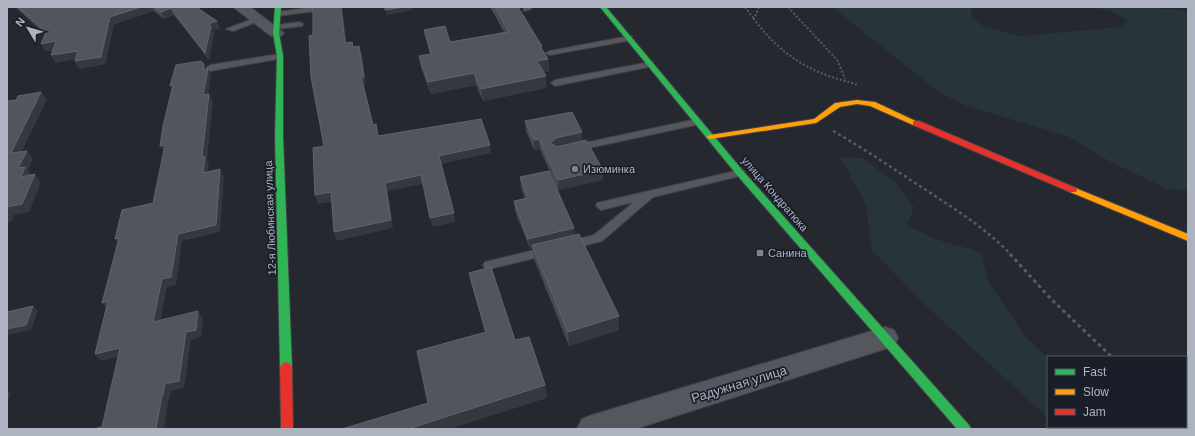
<svg xmlns="http://www.w3.org/2000/svg" width="1195" height="436" font-family="Arial,sans-serif">
	<style>
		.green { fill: #273438 }
		.lines { fill: none; stroke-linecap: round; stroke-linejoin: round }
		.lane-casing { stroke: #414348; stroke-width: 2 }
		.street-casing { stroke: #414348; stroke-width: 2 }
		.fast-casing { stroke: #414348; stroke-width: 2 }
		.slow-casing { stroke: #414348; stroke-width: 2 }
		.jam-casing { stroke: #414348; stroke-width: 2 }
		.path-far2 { stroke: #585b62; stroke-width: 2; stroke-dasharray: 2 2; stroke-linecap: butt }
		.path-far1 { stroke: #585b62; stroke-width: 2.5; stroke-dasharray: 3 3; stroke-linecap: butt }
		.path { stroke: #585b62; stroke-width: 3; stroke-dasharray: 3.5 3.5; stroke-linecap: butt }
		.lane { fill: #54575e; fill-rule: evenodd }
		.street { fill: #54575e; fill-rule: evenodd }
		.fast { fill: #30b455; fill-rule: evenodd }
		.slow { fill: #ff9f0a; fill-rule: evenodd }
		.jam { fill: #e5322d; fill-rule: evenodd }
		.wall { fill: #474a50 }
		.shaded-wall { fill: #35383e }
		.building { fill: #52555d; stroke: #60646c }
		.poi-dot { fill: #7e828e; stroke: #191e29; stroke-width: 1.5 }
		.labels { text-anchor: middle; dominant-baseline: central; stroke-width: 3.5; stroke-linejoin: round; paint-order: stroke }
		.poi-label { font-size: 11px; fill: #aeb3c1; stroke: #191e29; text-anchor: start }
		.street-label { font-size: 11px; fill: #aeb3c1; stroke: #191e29 }
		.near-street-label { font-size: 13px; fill: #aeb3c1; stroke: #191e29 }
	</style>
	<rect width="100%" height="100%" fill="#25282f"/>
	<path class="green" d="M832,7H970L973,17L983,26L1021,36L1120,27L1128,21L1115,13L1091,7H1147L1188,11V190L1167,189L1109,161L1067,136L967,106L940,93Z
		M840,157L862,158L894,181L914,207L907,225L935,239L981,252L988,281L1025,336L1048,358V418L921,301L872,250L866,205Z"/>
	<g class="lines">
		<defs>
			<path id="lane" d="M313,7L319,9L315,11L278,16L274,14L278,12Z
				M523,7H531V9L524,11Z
				M255,18L262,20L233,31L226,29Z
				M299,22L303,24L302,26L277,29L273,27L277,25Z
				M629,36H632V40L550,55L546,53L550,51Z
				M280,54H283V58L210,71L206,68L210,65Z
				M650,62H653V66L555,86L551,83L555,80Z
				M697,119L702,122L700,124L575,151L570,148L575,145Z
				M740,170L744,171L745,173L744,175L653,197L602,241L568,250L564,249L562,246L564,243L594,235L634,202L601,210L596,206L597,203Z
				M547,247L551,248L553,251L551,254L489,269L485,268L483,265L485,262L489,261Z"/>
			<path id="street" d="M233,7H250L284,33L281,36H271Z
				M885,327L894,330L898,338L894,346L635,429H577L582,419L592,415Z"/>
			<path id="fast" d="M275,7H281L279,33L283,56V136L292,367L290,370L286,372L282,370L280,367L275,136L277,56L273,33Z
				M600,7H606L743,171L969,425L971,429H957L737,175Z"/>
			<path id="slow" d="M857,100L875,102L920,123L916,125H913L870,106L857,104L840,107L816,123L710,139L706,137L710,135L814,119L835,103Z
				M1073,187L1188,234V241L1070,192L1069,190Z"/>
			<path id="jam" d="M913,121H919L1076,188L1077,190L1076,192H1070L913,125Z
				M286,362L290,364L292,367L293,429H281L280,367L282,364Z"/>
		</defs>
		<use href="#lane" class="lane-casing"/>
		<use href="#street" class="street-casing"/>
		<use href="#fast" class="fast-casing"/>
		<use href="#slow" class="slow-casing"/>
		<use href="#jam" class="jam-casing"/>
		<path class="path-far2" d="M745,7L754,19
			M759,7L754,19C772,44 796,64 826,75C836,79 847,81 858,85
			M788,7L838,61L845,79"/>
		<path class="path-far1" d="M833,131C865,149 895,170 926,190C956,210 987,229 1011,255"/>
		<path class="path" d="M1010,254L1051,299L1112,357
			M1186,426L1188,428"/>
		<use href="#lane" class="lane"/>
		<use href="#street" class="street"/>
		<use href="#fast" class="fast"/>
		<use href="#slow" class="slow"/>
		<use href="#jam" class="jam"/>
	</g>
	<path class="wall" d="M15,7H196L220,28L212,30L214,33L209,60L174,15L164,19L154,11L114,24L105,64L79,69L75,61V59L55,63L53,50L45,51V34Z
		M490,7H518L548,59L549,71L543,72L546,88L483,101L476,85L431,94L421,68L419,56L430,54L424,30L450,42L504,32Z
		M525,121L582,141L603,170V180L558,190L540,149L534,150L526,131Z
		M520,177L574,235L619,330L569,346L534,259L533,249H530L515,211L514,201L525,199L521,187Z
		M469,273L515,340L545,385L547,398L428,403L485,332L472,286Z"/>
	<path class="shaded-wall" d="M141,7H152L154,11L114,24L105,64L79,69L75,61L110,17Z
		M341,7H342L348,51L345,43Z
		M404,7H413V10L387,15L385,10Z
		M171,8L174,15L164,19L161,12Z
		M217,21L220,28L212,30L214,33L209,60L205,53L208,24Z
		M56,41L60,48L45,51L41,44Z
		M359,46L362,54L366,85H364L375,133L361,77Z
		M78,51L82,58L55,63L51,55Z
		M548,59L549,71L538,73L537,61Z
		M204,64L207,71L203,70Z
		M208,69L211,76L207,102L203,95Z
		M474,73L476,85L431,94L428,82Z
		M546,76V88L483,101L481,89Z
		M41,92L47,100L17,161L11,153Z
		M209,94L213,101L207,160L209,164L207,180L203,173L202,157Z
		M582,132V142L551,153L550,143L556,138Z
		M539,139L540,149L534,150V140Z
		M165,145L164,153L160,146Z
		M490,145L491,153L441,164L439,156Z
		M27,151L33,159L28,170L32,175L21,177L18,168Z
		M220,169L224,177L220,232L182,241L176,285L167,287L159,329L153,322L162,279L178,234Z
		M603,170V180L558,190V180Z
		M35,174L41,182L29,212L14,215L11,222H7V207Z
		M421,175L423,184L388,191L393,228L337,241L334,232L385,183Z
		M331,192L335,201L318,204L315,195Z
		M454,213L455,222L433,227L430,218Z
		M574,228L575,238L532,245L533,249H530L528,239Z
		M119,238L120,246L115,239Z
		M108,301V310L102,303Z
		M33,306L38,311L31,330L7,335V329Z
		M198,311L203,319L201,337L191,340L184,388L171,391L169,401L168,402L164,429H156L162,395L165,384L186,332Z
		M619,316V330L569,346L568,332Z
		M120,348L126,355L101,361L95,354Z
		M545,385L547,398L450,429H408Z
		M7,391L11,394L7,403Z"/>
	<path class="building" d="M18,7H141L110,17L101,57L75,61L78,51L51,55L56,41L41,44L46,32Z
		M154,7H196L217,21L208,24L211,26L205,53L171,8L161,12Z
		M313,7H341L345,43L352,42L353,47L359,46L364,77H361L373,125L376,124L378,136L481,119L490,145L439,156L454,213L430,218L421,175L385,183L391,220L334,232L331,192L315,195L313,148L324,146L311,77L309,36L313,35Z
		M385,7H404L385,10Z
		M495,7H518L542,46H540L548,59L537,61L546,76L481,89L474,73L428,82L419,56L431,54L424,30L445,26L450,42L509,32Z
		M201,61L204,64L203,70L208,69L203,95L209,94L202,157H205L203,173L220,169L216,225L178,234L171,277L162,279L153,322L198,311L196,330L186,332L179,381L165,384L163,395H162L156,429H97V428L102,427L120,348L95,354L108,301L102,303L119,238L115,239L122,210L153,203L165,145L160,146L163,126L173,85L170,86L176,65Z
		M41,92L11,153L27,151L18,168L25,167L21,177L35,174L22,204L7,207V103L8,101L16,100L18,96Z
		M572,112L582,132L556,138L550,143L557,147L586,140L603,170L558,180L539,139L534,140L525,121Z
		M549,171L574,228L528,239L514,201L528,198L520,177Z
		M579,234L619,316L568,332L532,245Z
		M491,267L515,340L529,337L545,385L408,429H342L428,403L417,351L486,332L469,273Z
		M33,306L26,325L7,329V312Z"/>
	<g class="poi-dot">
		<circle cx="575" cy="169" r="4"/>
		<rect x="756" y="249" width="8" height="8" rx="2"/>
	</g>
	<g class="labels">
		<g class="poi-label">
			<text x="583" y="169">Изюминка</text>
			<text x="768" y="253">Санина</text>
		</g>
		<g class="street-label">
			<text transform="translate(775 194) rotate(49)">улица Кондратюка</text>
			<text transform="translate(270 218) rotate(-92)">12-я Любинская улица</text>
		</g>
		<g class="near-street-label">
			<text transform="translate(739 384) rotate(-17)">Радужная улица</text>
		</g>
	</g>
	<rect width="1195" height="436" fill="none" stroke="#aeb3c1" stroke-width="16"/>
	<rect x="1047" y="356" width="140" height="72" fill="#191e29" stroke="#555a66"/>
	<rect x="1055" y="369" width="20" height="6" fill="#30b455" stroke="#555a66"/>
	<text x="1083" y="376" font-size="12" fill="#aeb3c1">Fast</text>
	<rect x="1055" y="389" width="20" height="6" fill="#ff9f0a" stroke="#555a66"/>
	<text x="1083" y="396" font-size="12" fill="#aeb3c1">Slow</text>
	<rect x="1055" y="409" width="20" height="6" fill="#e5322d" stroke="#555a66"/>
	<text x="1083" y="416" font-size="12" fill="#aeb3c1">Jam</text>
	<g transform="translate(28 28) rotate(308)" stroke="#191e29" stroke-width="3" paint-order="stroke">
	<path d="M0-3L7 15L0 10L-7 15Z" fill="#aeb3c1"/>
	<text y="-6" font-size="11" font-weight="bold" text-anchor="middle" fill="#aeb3c1">N</text>
	</g>
</svg>
